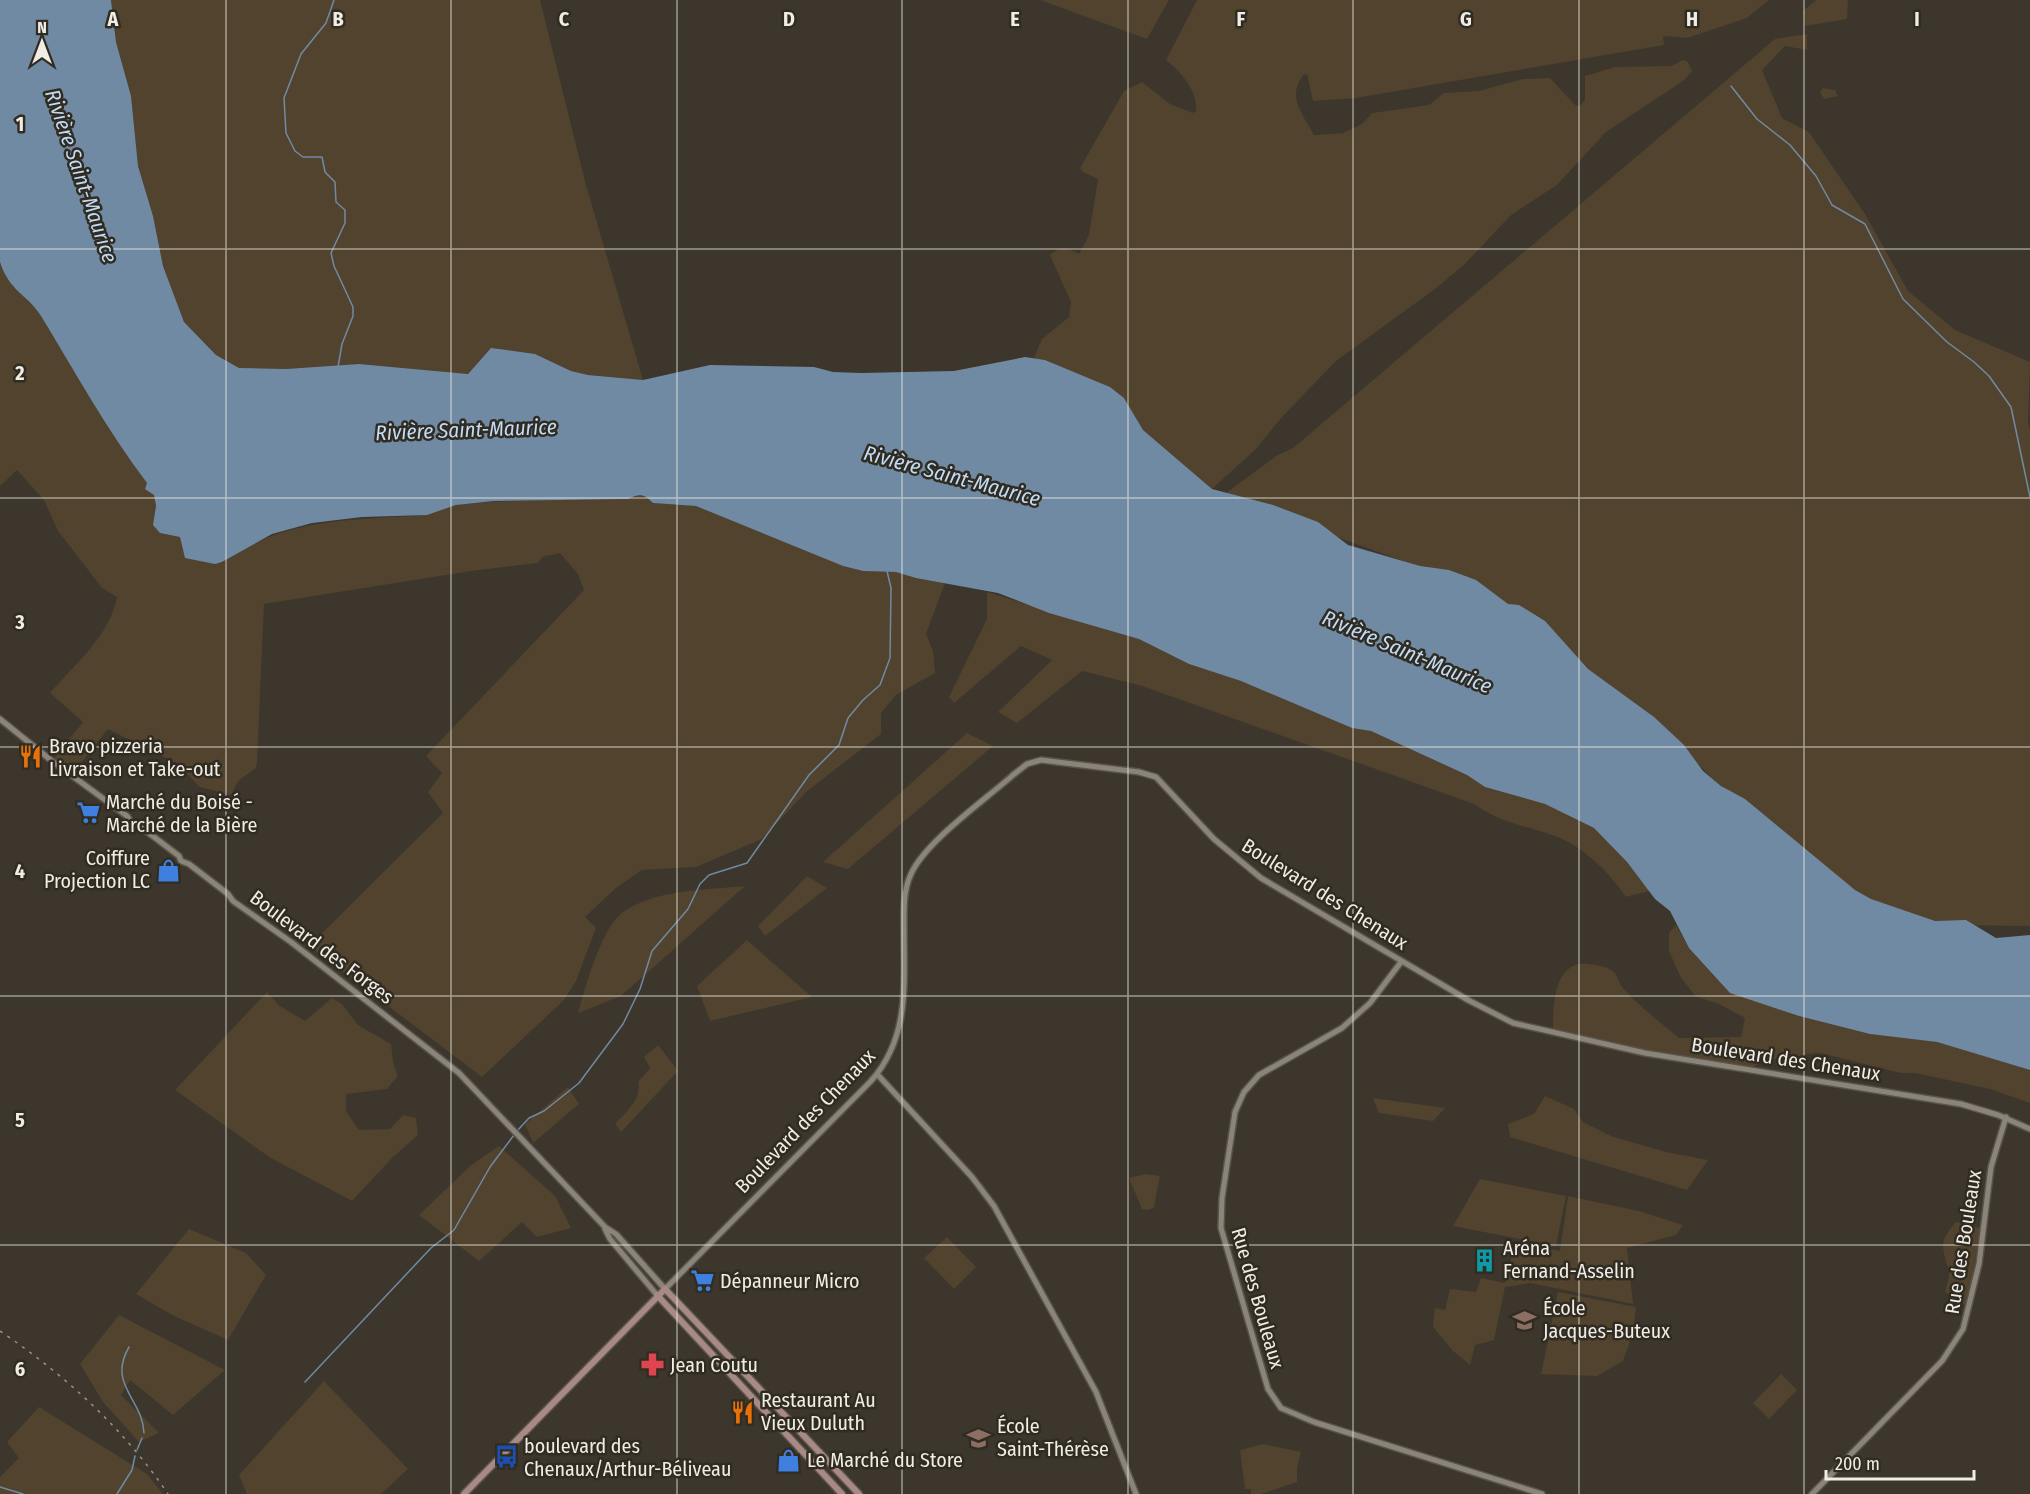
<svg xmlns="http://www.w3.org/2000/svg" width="2030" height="1494" font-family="'Fira Sans Condensed',sans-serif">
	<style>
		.green { fill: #51432e }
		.water { fill: #718aa3 }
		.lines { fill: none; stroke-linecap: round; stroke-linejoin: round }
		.stream { stroke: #718aa3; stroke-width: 1.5 }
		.tertiary-casing { stroke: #58534b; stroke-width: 8 }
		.secondary-casing { stroke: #58534b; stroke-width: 9 }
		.tertiary { stroke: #8b8479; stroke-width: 5 }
		.secondary { stroke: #a88986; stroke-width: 6 }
		.rail { stroke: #99948c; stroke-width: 1.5; stroke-dasharray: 3 6; stroke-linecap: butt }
		.grid { fill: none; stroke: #f0ece6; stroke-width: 1.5; stroke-opacity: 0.55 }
		.labels { text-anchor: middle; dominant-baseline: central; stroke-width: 5; stroke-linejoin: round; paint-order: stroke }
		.poi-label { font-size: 20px; fill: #f0ece6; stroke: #312c22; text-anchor: start }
		.street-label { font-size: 20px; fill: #f0ece6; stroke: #312c22 }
		.water-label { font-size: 21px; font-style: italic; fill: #c2dcf7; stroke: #312c22 }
		.grid-label { font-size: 20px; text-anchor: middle; font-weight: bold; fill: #f0ece6; stroke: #312c22; stroke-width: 5; stroke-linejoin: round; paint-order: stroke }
	</style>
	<rect width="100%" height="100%" fill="#3c362c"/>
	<path class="green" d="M111,0H540L586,185L643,380L588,375L571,371L535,354L486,353L468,374L359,364L286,369L239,368L216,355L184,322L163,266L153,216L138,166L131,96L116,42Z
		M1040,0H1169L1147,39Z
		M1197,0H1769L1747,18L1687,38L1663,36L1664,45L1356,98L1313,101L1307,74L1303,75C1287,99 1302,112 1314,135L1343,133L1362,124L1372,113L1429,105L1444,93L1479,91L1523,79L1550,78L1575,105L1580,106L1585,99V76L1615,67L1671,66L1683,60L1688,62L1692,71L1683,81L1606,132L1557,185L1511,215L1465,264L1435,289L1336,361L1281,418L1256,449L1212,489L1143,430L1124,398L1110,387L1045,360L1034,358L1042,339L1069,317L1071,302L1050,255C1061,246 1067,247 1079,254L1089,235L1098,179L1083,172L1080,168L1124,91L1142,82L1170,104L1193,113L1196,111C1198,91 1181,72 1166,60Z
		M1816,0H1848L1847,19L1805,26L1803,11Z
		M1807,34V50L1785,46L1762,70L1782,118L1809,132L1865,214L1908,291L1955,330L2030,362L2028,422L2030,431V926L1939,925L1862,900L1714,780L1668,734L1439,574L1307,526L1226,493L1276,456L1293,448L1775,39Z
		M1823,88L1835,90L1838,96L1824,99L1820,92Z
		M0,262C8,289 27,294 41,316C75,372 107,430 147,483L146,489L154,495C157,509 155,519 160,533L180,537L185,550L222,563C281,518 352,520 423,515C437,514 449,505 463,504C518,499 573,500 628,499C640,493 644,494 653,503L696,506L843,566L863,571L896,572L945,583L926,634L933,651L935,673L896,695L881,713V734L806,792L762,839L696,867L642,870L617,887L585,917L596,928L576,981L564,1000L482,1077L309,946L443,813L428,792L442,773L426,756L584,590L578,574L560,553L542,557L538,563L471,571L264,604L257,763L256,768L238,781L231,795L200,787L176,763L108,729L72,774L53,759L83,722L50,693C75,664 110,635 117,597L102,588L58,531L44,500L17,470L0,486Z
		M987,592L1139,639L1189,664L1241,681L1352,728L1371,731L1467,775L1485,787L1545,804L1594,828L1627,862L1649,891L1626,897C1608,871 1582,845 1552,835C1520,824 1503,824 1474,804L1142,686L1082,671L1017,723L998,712L1052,660L1021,646L954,703L949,697L987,619Z
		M967,733L993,746L848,869L823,862Z
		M807,876L827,888L765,936L758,926Z
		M745,886L621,996L578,1013C585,988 602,926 623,912C656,889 706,890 745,886Z
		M1676,925L1689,948L1769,1004L1799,1016L1870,1034L1937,1042L2030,1070V1103L1990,1089L1915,1073H1901L1820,1053L1806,1054L1800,1058L1769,1059L1750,1068L1553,1033C1553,1009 1552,960 1588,964C1597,965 1606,966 1614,972C1618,976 1619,984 1623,988C1640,1007 1660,1022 1679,1038L1741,1037L1745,1018L1719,1004L1695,996L1680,976L1669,951V933Z
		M747,940L812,997L710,1021L697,986Z
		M267,992L280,1006L305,1021L332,998L342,1004L358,1025L391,1044L393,1062L398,1076L387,1089L346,1094V1111L359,1130L390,1129L403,1115L416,1118L418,1135L392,1158L352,1201L269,1157L175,1090Z
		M658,1045L678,1071L621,1132L615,1124C626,1112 642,1100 638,1082L650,1068L644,1057Z
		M568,1087L579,1104L533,1143L525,1124Z
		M1545,1096L1574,1109L1583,1122L1611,1136L1666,1152L1708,1160L1687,1190L1510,1137L1508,1124L1534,1114Z
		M1373,1098L1445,1108L1433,1121L1379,1113Z
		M499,1146L555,1196L571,1228L537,1237L522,1222L479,1261L419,1215L470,1166Z
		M1145,1174L1160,1176L1154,1207L1149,1210L1142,1209L1129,1178Z
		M1480,1179L1566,1196L1556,1246L1453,1226Z
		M1568,1196L1639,1211L1683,1225L1676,1235L1627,1248L1633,1304L1530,1283L1505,1287L1494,1340L1475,1345L1470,1365L1453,1351L1433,1327L1435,1308L1445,1310L1450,1289L1476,1292L1481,1278L1505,1283L1515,1243L1560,1251Z
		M1956,1222L1980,1228L1968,1307L1945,1292C1946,1287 1950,1277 1949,1272C1943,1248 1937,1243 1956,1222Z
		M189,1229L246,1253L266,1275L228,1340L172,1315L136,1294Z
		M947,1237L976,1267L954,1289L924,1258Z
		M1558,1292L1636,1307L1633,1333L1623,1361L1597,1376L1541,1374Z
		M119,1315L225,1370L173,1415L130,1380L121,1395L159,1433L139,1442L103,1402L80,1364Z
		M1781,1374L1797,1390L1769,1419L1753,1403Z
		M324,1381L408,1469L381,1494H247L239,1475Z
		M39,1407L147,1474L163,1494H0V1477L19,1458L7,1442Z
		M1263,1444L1301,1452L1297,1468V1482L1261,1494H1251V1489H1245L1240,1450Z"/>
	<path class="water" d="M0,0H111L116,42L131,96L138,166L153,216L163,266L184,322L216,355L239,368L286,369L359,364L468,374L491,348L535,354L571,371L588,375L643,380L710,365L814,367L833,372L861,373L954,371L1025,357L1045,360L1110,387L1124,398L1143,430L1212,489L1273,505L1318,522L1348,545L1420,566L1449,570L1476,580L1508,604L1519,605L1545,621L1588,669L1654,717L1684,745L1703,771L1721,786L1745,799L1855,890L1871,899L1935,921L1966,920L1996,938L2030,935V1070L1937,1042L1870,1034L1799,1016L1730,993L1689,948L1670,911L1655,899L1627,862L1594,828L1545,804L1485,787L1467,775L1371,731L1352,728L1241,681L1189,664L1139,639L1049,613L998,593L916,578L896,572L863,571L843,566L696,506L653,503C644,494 640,493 628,499L494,501L456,505L427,515L362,517L312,523L272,534L222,562L215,564L185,558L180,537L160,533L153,525L156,506L154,495L145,489L147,483C107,430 75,372 41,316C27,294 9,291 0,262Z"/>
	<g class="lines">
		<path class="stream" d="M334,0L326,23L301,54L284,98L286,133L295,151L303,157H322L325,172L335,182L336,202L345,210V223L331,253L334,266L353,307V316L342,344L338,367
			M1731,86L1757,119L1790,145L1816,176L1832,205L1865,224L1903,299L1947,342L1974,362L1989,376L2011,407L2030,497
			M517,1131L529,1118L544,1111L579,1083L623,1024L640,989L652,951L688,909L700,884L709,875L747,863L809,775L839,745L848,718L863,700L880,685L890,658L891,588L887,571
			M129,1347C107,1385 143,1399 144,1433
			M305,1382L431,1248L454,1230L490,1167L514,1135
			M137,1450L142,1438
			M0,1487L23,1494
			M117,1494L132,1470L135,1456"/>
		<defs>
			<path id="tertiary" d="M0,719L52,761L127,816L133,825L141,827L179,856L181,861L189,864L228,894L233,901L291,942L459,1073L605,1227L616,1234L665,1289L871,1081C910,1037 904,984 904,928C904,910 903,891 911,874C925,842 985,800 1013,775L1027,764L1041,760L1139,772L1156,777L1214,839L1261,878L1468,1000L1513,1023L1645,1053L1961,1104L1998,1115L2030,1129
				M1401,962L1370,1003L1342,1028L1259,1075L1244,1092L1235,1112L1222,1198L1221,1228L1268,1389L1281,1408L1314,1422L1542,1494
				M877,1074L972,1177L994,1206L1096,1392L1136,1494
				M605,1229L610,1239L657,1295
				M1812,1494L1942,1361L1963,1329L1979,1264L1991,1167L2006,1117"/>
			<path id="secondary" d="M657,1295L842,1494
				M464,1494L665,1289L859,1494"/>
		</defs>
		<use href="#tertiary" class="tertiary-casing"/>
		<use href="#secondary" class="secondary-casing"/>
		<use href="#tertiary" class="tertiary"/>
		<use href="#secondary" class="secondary"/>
		<path class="rail" d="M0,1331C65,1375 124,1429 168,1494"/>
	</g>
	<path class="grid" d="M226,0V1494M451,0V1494M677,0V1494M902,0V1494M1128,0V1494M1353,0V1494M1579,0V1494M1804,0V1494M0,249H2030M0,498H2030M0,747H2030M0,996H2030M0,1245H2030"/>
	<defs>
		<symbol id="restaurant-bare" viewBox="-9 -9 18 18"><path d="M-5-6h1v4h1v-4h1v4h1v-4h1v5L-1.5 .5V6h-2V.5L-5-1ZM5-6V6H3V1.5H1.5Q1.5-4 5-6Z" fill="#e8710a" stroke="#312c22" stroke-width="2.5" paint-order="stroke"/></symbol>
		<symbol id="supermarket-bare" viewBox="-9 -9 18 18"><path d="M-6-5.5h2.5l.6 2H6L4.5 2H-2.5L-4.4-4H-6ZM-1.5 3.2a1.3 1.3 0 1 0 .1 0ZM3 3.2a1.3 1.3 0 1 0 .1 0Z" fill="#3f7fe0" stroke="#312c22" stroke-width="2.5" paint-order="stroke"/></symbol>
		<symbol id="shop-bare" viewBox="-9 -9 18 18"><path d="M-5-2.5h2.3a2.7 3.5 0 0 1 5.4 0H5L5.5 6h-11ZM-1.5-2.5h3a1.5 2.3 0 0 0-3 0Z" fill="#3f7fe0" stroke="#312c22" stroke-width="2.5" paint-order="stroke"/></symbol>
		<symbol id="building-bare" viewBox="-9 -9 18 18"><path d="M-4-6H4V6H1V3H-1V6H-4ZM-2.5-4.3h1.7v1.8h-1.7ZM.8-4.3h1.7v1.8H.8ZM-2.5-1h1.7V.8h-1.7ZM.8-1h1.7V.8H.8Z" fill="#0f9aa8" stroke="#312c22" stroke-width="2.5" paint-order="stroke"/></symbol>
		<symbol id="school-bare" viewBox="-9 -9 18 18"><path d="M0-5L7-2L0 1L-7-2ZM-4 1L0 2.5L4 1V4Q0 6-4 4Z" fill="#8d6e63" stroke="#312c22" stroke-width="2.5" paint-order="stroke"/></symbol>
		<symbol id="pharmacy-bare" viewBox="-9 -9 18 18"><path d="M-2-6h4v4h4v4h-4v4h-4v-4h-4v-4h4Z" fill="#e0444e" stroke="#312c22" stroke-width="2.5" paint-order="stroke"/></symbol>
		<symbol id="bus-bare" viewBox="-9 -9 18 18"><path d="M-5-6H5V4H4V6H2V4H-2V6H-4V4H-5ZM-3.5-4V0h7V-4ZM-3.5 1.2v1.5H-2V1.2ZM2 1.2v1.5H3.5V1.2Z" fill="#1a4fb4" stroke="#312c22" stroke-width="2.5" paint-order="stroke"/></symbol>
	</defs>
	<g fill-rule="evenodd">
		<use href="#restaurant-bare" x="14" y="740" width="33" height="33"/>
		<use href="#supermarket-bare" x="72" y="796" width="33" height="33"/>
		<use href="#shop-bare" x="152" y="854" width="33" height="33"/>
		<use href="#building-bare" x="1468" y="1244" width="33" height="33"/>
		<use href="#supermarket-bare" x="686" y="1264" width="33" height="33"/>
		<use href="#school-bare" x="1508" y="1304" width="33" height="33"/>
		<use href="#pharmacy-bare" x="636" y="1348" width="33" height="33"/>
		<use href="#restaurant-bare" x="726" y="1396" width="33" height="33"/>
		<use href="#school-bare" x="962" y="1422" width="33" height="33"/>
		<use href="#bus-bare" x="490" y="1440" width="33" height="33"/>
		<use href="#shop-bare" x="772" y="1444" width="33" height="33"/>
	</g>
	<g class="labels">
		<g class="poi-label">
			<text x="49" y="746">Bravo pizzeria<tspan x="49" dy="23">Livraison et Take-out</tspan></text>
			<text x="106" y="802">Marché du Boisé -<tspan x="106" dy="23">Marché de la Bière</tspan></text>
			<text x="150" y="858" text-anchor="end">Coiffure<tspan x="150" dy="23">Projection LC</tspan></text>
			<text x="1503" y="1248">Aréna<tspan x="1503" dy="23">Fernand-Asselin</tspan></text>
			<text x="720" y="1281">Dépanneur Micro</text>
			<text x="1543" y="1308">École<tspan x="1543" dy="23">Jacques-Buteux</tspan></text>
			<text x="670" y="1365">Jean Coutu</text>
			<text x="761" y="1400">Restaurant Au<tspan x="761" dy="23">Vieux Duluth</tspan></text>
			<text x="997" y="1426">École<tspan x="997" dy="23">Saint-Thérèse</tspan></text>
			<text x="524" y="1446">boulevard des<tspan x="524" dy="23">Chenaux/Arthur-Béliveau</tspan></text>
			<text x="807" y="1460">Le Marché du Store</text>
		</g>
		<g class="street-label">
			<text transform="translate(1325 894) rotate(32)">Boulevard des Chenaux</text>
			<text transform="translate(322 947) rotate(37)">Boulevard des Forges</text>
			<text transform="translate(1786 1059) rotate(9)">Boulevard des Chenaux</text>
			<text transform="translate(805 1121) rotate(-46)">Boulevard des Chenaux</text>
			<text transform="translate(1963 1242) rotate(-81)">Rue des Bouleaux</text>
			<text transform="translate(1258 1298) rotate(74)">Rue des Bouleaux</text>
		</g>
		<g class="water-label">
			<text transform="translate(81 176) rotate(71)">Rivière Saint-Maurice</text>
			<text transform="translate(466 430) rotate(-2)">Rivière Saint-Maurice</text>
			<text transform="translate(952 476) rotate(15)">Rivière Saint-Maurice</text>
			<text transform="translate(1407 652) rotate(23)">Rivière Saint-Maurice</text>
		</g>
	</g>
	<g class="grid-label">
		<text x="113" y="26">A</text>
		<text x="338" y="26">B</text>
		<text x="564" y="26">C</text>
		<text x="789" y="26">D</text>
		<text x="1015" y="26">E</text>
		<text x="1241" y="26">F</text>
		<text x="1466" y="26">G</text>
		<text x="1692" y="26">H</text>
		<text x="1917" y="26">I</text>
		<text x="20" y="131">1</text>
		<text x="20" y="380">2</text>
		<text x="20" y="629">3</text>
		<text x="20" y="878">4</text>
		<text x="20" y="1127">5</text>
		<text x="20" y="1376">6</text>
	</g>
	<g transform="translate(42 42)" stroke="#312c22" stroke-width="4.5" paint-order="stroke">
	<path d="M0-4.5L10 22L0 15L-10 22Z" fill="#f0ece6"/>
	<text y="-9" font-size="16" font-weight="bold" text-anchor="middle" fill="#f0ece6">N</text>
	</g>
	<path d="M1826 1470v9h148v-9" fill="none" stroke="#f0ece6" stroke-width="3"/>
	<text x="1835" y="1470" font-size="18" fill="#f0ece6" stroke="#312c22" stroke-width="4.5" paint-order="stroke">200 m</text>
</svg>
